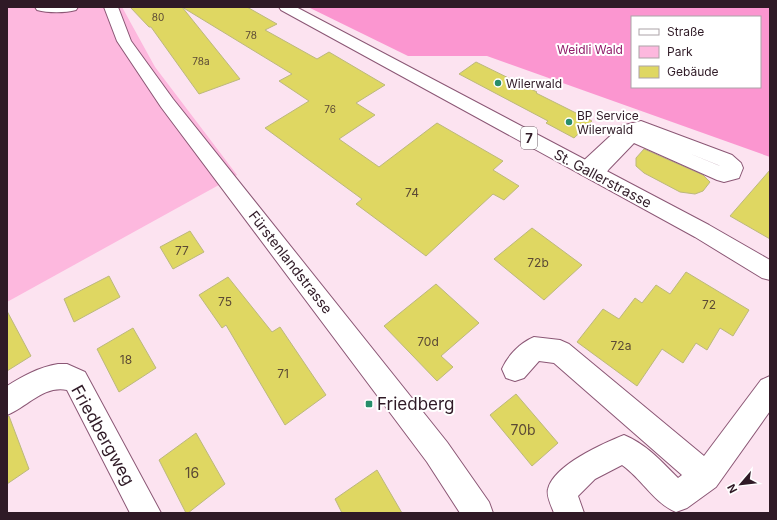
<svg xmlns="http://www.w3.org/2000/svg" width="777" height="520" font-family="Inter,sans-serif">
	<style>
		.green { fill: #fdb8de }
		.forest { fill: #fb96d0; fill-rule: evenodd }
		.building { fill: #dfd762; stroke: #bcb87d }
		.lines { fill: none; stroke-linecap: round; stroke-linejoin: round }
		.minor-casing { stroke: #8b5775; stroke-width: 2 }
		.major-casing { stroke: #8b5775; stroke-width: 2 }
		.minor { fill: #fff; fill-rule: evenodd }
		.major { fill: #fff; fill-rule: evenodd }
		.poi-dot { fill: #278d6a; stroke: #fff; stroke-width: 1.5 }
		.labels { text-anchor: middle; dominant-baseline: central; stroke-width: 4; stroke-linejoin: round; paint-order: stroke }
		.far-number-label { font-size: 10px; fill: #5b4935 }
		.far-park-label { font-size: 12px; fill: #911d6a; stroke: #fff }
		.far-poi-label { font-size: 12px; fill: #2f1a26; stroke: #fff; text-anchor: start }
		.number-label { font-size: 12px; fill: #5b4935 }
		.shield { fill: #fff; stroke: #6d5f67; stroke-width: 1 }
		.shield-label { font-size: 13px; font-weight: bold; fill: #2f1a26 }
		.street-label { font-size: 14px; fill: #2f1a26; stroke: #fff }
		.near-number-label { font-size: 14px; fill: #5b4935 }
		.near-poi-label { font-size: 17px; fill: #2f1a26; stroke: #fff; text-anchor: start }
		.near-street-label { font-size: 17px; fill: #2f1a26; stroke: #fff }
	</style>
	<rect width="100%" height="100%" fill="#fce3f0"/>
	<path class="green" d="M7,7H122L155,67L237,175L7,302Z"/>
	<path class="forest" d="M308,7H770V157L487,56H408ZM632,17H760V87H632Z"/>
	<path class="building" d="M130,7H247L277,24L265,30L317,59L329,52L385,85L356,103L375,115L339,139L379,167L437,123L503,161L493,170L519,186L504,200L493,194L426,256L356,204L362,199L265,128L309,101L279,81L292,74L182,7L240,79L199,94L151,27H149Z
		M476,62L537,92L536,93L592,121L574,138L546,123L548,121L459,74Z
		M644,149L703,175L710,182L703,191L695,194L680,192L644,173L636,166V158Z
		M770,170V239L730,216Z
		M532,228L582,265L544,300L494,259Z
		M190,231L204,252L173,269L160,247Z
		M686,272L749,310L733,336L720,328L707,350L696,343L683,363L662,349L637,386L577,342L603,309L619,319L635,298L642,303L656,285L670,294Z
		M109,276L120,297L74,322L64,299Z
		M228,277L272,332L280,327L326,395L285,425L226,325L222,328L199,295Z
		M436,284L479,323L441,356L453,367L437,381L384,326Z
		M7,311L31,356L7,371Z
		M133,328L156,368L119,392L97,349Z
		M516,394L558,443L532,466L490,415Z
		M9,416L29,469L7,484V417Z
		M196,433L225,484L188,513H186L159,460Z
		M377,470L402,513H342L335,499Z"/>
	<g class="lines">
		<defs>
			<path id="minor" d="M35,7H78L76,10C65,13 48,13 37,10Z
				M104,7H118L131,41L173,99L447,442L489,502L493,513H460L427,462L161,107L117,41Z
				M641,121L732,155L741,163L743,168L739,178L724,182L717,180L634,143L609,169L602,178L595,180L588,178L587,176L580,174L577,169L580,164L621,126ZM686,152L718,165L720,166Z
				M534,337L560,340L569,344L704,456L761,380L770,376V411L716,487L687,508L676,512C654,503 642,479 622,465L595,479L578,496L584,513H554C552,507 546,496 548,489C554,465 602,444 624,435C646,444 661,461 678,478L682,475L554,363L539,361L524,378L515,381L506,378L502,369C508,355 520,343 534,337Z
				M58,364H67L85,372L161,513H130L67,390C44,385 27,407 7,415V386C23,376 39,367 58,364Z"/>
			<path id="major" d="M279,7H296L709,225L770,260V280L762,278L695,237L281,10Z"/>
		</defs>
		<use href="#minor" class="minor-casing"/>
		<use href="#major" class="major-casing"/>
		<use href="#minor" class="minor"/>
		<use href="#major" class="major"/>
	</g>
	<g class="poi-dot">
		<circle cx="498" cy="83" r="4"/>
		<circle cx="569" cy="122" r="4"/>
		<rect x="365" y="400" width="8" height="8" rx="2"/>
	</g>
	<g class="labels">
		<g class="far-number-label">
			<text x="158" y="17">80</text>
			<text x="251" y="35">78</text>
			<text x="201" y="61">78a</text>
			<text x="330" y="109">76</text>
		</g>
		<g class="far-park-label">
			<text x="590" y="49">Weidli Wald</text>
		</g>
		<g class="far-poi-label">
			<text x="506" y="83">Wilerwald</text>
			<text x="577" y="115">BP Service<tspan x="577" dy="14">Wilerwald</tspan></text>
		</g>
		<g class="number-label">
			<text x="412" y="192">74</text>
			<text x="182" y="250">77</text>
			<text x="538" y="262">72b</text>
			<text x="225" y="301">75</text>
			<text x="709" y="304">72</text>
			<text x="428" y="341">70d</text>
			<text x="621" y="345">72a</text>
			<text x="126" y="359">18</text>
			<text x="283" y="373">71</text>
		</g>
		<rect class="shield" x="521" y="127" width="16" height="22" rx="3"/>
		<g class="shield-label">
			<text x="529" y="138">7</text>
		</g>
		<g class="street-label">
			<text transform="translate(603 178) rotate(28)">St. Gallerstrasse</text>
			<text transform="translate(291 262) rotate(52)">Fürstenlandstrasse</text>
		</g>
		<g class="near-number-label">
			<text x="523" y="429">70b</text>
			<text x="192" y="472">16</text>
		</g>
		<g class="near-poi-label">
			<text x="377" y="404">Friedberg</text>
		</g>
		<g class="near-street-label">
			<text transform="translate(103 435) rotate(61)">Friedbergweg</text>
		</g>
	</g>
	<rect width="777" height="520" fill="none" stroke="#2f1a26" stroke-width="16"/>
	<rect x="631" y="16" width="130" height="72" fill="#ffffff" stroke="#aca3a8"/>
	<rect x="639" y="29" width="20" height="6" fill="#ffffff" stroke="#aca3a8"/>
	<text x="667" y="36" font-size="12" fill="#2f1a26">Straße</text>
	<rect x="639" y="46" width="20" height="12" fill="#fdb8de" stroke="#aca3a8"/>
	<text x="667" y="56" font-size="12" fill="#2f1a26">Park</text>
	<rect x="639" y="66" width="20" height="12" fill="#dfd762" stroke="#aca3a8"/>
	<text x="667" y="76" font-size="12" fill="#2f1a26">Gebäude</text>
	<g transform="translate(741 484) rotate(242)" stroke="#ffffff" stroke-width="3" paint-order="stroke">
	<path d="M0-3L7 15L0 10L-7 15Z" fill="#2f1a26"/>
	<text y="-6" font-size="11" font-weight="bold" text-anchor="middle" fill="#2f1a26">N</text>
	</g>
</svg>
